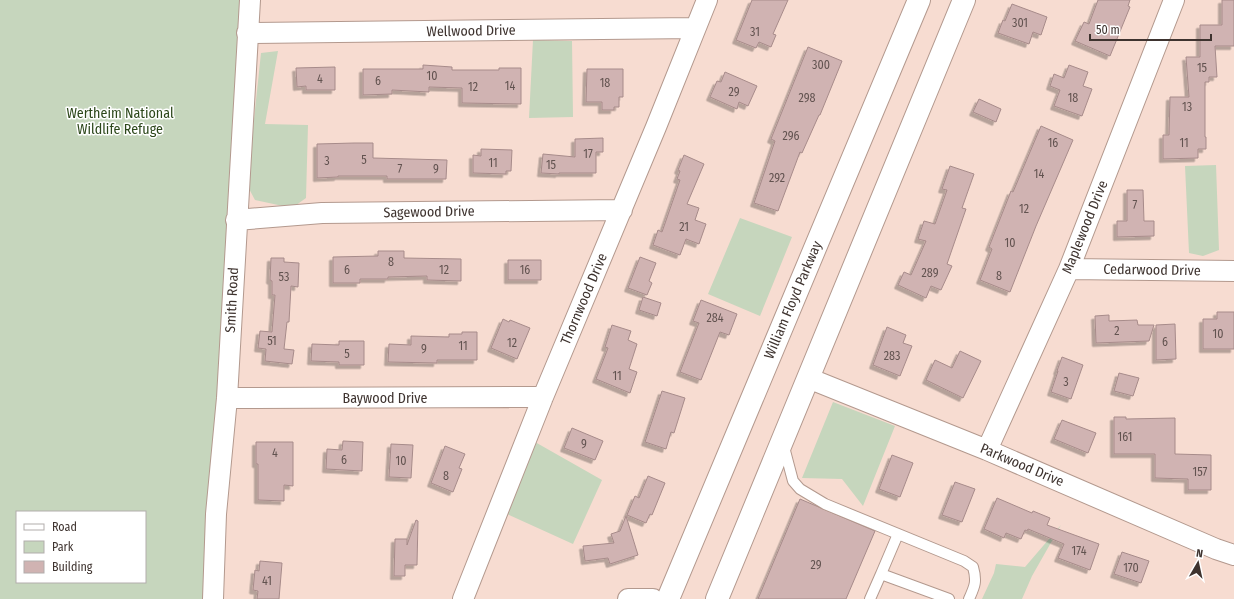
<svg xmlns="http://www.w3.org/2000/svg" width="1234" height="599" font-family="'Fira Sans Condensed',sans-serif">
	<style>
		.green { fill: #c6d6bd; fill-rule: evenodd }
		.building { fill: #d0b3b2; stroke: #a78b8a; filter: url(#shadow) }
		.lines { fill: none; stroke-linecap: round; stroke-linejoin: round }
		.lane-casing { stroke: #b3998e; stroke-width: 12 }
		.street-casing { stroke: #b3998e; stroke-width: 22 }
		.highway-casing { stroke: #b3998e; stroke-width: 24 }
		.lane { stroke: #fff; stroke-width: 10 }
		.street { stroke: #fff; stroke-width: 20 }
		.highway { stroke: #fff; stroke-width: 22 }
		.labels { text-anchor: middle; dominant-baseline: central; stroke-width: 3; stroke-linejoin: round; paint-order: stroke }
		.number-label { font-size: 12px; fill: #625350 }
		.street-label { font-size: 14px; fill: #3e332f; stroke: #fff }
		.park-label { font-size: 14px; fill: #2c471a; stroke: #fff }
	</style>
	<defs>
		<filter id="shadow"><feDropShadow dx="-3.5" dy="3.5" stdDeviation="0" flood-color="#0004"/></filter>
	</defs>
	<rect width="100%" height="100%" fill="#f7dcd1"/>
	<path class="green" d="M0,0H249L209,599H0ZM17,512H145V582H17Z
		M533,40L572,41L573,117L529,118Z
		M278,51L265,124L308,125L306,198L292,208L255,200L247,185L261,53Z
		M1216,165L1219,250L1203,256L1189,253L1185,166Z
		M740,218L792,237L760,316L708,294Z
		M833,402L895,426L863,506L842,479L802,478Z
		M535,442L602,480L573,544L507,514Z
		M1061,525L1032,576L1022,599H982L994,573L996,564L1025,567Z"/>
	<path class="building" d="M752,0H788L773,34L776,35L771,47L759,42L756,48L736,40Z
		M1098,0H1130L1128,6L1130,7L1110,56L1075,41L1084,22L1089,24Z
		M1222,0H1234V46H1215L1217,77H1209V82H1205V137H1206V149H1198V158L1163,159V135H1169L1170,97H1189L1186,57H1200V25H1222Z
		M1012,4L1047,17L1041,35L1033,32L1029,44L998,33L1003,20L1005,21Z
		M808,47L842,61L820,115H819L802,153L800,152L778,211L754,203L775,141L771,139Z
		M423,65L452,67V70H499V68H521V104L462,103V88L429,87V92L392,90V94L363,95V69H423Z
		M1069,65L1088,72L1083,86L1092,89L1082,116L1054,106L1060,90L1050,86L1054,74L1064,78Z
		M335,67V90H306V86L297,87L296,68Z
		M587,69H623V97H619V107H614V110H602V102H586Z
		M725,72L757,86L748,106L739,102L737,109L710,97L717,81L721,82Z
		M979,99L1001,109L996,122L973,112Z
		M1041,126L1073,140L1036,226L1010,292L980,280L992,249L989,247L1011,191L1013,192Z
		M603,138V152H596V173H559V174L541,173L543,154L575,157V139Z
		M354,143H373V158L447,160L446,179H387V176H338V177L317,178V144Z
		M481,149L512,150L511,171H506V174L473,173V155L481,156Z
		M684,155L704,164L687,204L699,208L695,220L706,224L699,244L686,239L680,255L653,245L658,230L662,232L680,180L677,179L680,171L678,170Z
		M950,166L974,174L962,208L966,209L947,264L952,266L941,290L931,286L926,298L898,285L904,272L911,275L926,241L918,239L924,221L935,224L947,190L942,189Z
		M1127,190H1143L1144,221H1154V236L1117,237V221H1127Z
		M378,251H404V258L461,259V281L427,280V276L388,277V279H360V283H333V257L378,256Z
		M640,257L656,263L649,281L652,283L647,295L628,288Z
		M271,258H284V262L299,263L298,287L291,286L289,322H287L284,349L294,350L292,364L265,361L266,349L258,348L260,331L272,332L275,295H272V281L270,280Z
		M508,260H541V280H508Z
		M643,297L661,303L657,316L639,310Z
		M701,300L737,314L729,335L720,332L701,380L680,372L699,323L693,321Z
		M1217,312H1234V349H1203V319H1217Z
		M1109,315V321L1137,320L1138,325H1154L1149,341L1096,343L1095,316Z
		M503,319L509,322L510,320L530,328L517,359L491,348Z
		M1175,324L1176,359L1156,360V325Z
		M612,325L631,331L628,340L637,344L629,369L637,372L630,393L596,379L608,348L605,347Z
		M887,327L906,335L903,343L912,346L900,376L873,365Z
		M462,332H477V360H437V363L388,362L389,344L411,345V336L449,337V334H462Z
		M339,341H364V365H339V362L311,361L312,344L339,345Z
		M960,351L981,361L963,398L926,380L935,360L952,368Z
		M1062,357L1083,365L1071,399L1051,392L1058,371H1057Z
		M1119,373L1139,378L1133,396L1114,391Z
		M662,391L685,398L674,433L671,432L666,449L645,442Z
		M1114,417H1126V419L1175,418V454L1211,455V490H1188V479L1155,478V454H1114Z
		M1062,420L1096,433L1088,453L1054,439Z
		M572,428L603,441L595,460L564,448Z
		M343,441L363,442L362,471L326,469L327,449L342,450Z
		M256,442H293V486L284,485V501L258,500V464H256Z
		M391,444L413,445L411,478L389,477Z
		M445,446L465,454L459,468L462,469L453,492L431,483Z
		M892,455L913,463L900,497L879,489Z
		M648,476L665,483L652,515L650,514L646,523L627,515L635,496L639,498Z
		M955,482L975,489L962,522L942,515Z
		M997,498L1032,513L1033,511L1050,518L1047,525L1099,544L1090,570L1058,558L1064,544L1028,529L1027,531L1025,530L1021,539L1006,533L1004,538L984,529Z
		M800,499L875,531L846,599H758Z
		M626,516L638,555L610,564L608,558L585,561L583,546L614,543L611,534L620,531Z
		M416,520L418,521L417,565H405V576H394L395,539H407V545Z
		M1122,552L1149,561L1141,583L1114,574Z
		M260,561L282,563L279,599H257L258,591L253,590L255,570L259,571Z"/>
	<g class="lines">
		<defs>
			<path id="lane" d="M784,447L793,481L800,489L825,504L964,561L973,567C977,581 975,586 969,599
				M881,574L898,534
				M870,599L881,574L949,599"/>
			<path id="street" d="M247,33L695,28
				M236,220L322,213L622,210
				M1069,269L1234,271
				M808,378L987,450L1216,549L1234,555
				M227,398L543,397
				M987,450L1069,269L1174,0
				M213,599L216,514L227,398L250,0
				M463,599L543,397L656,127L707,0
				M628,599H653"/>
			<path id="highway" d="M668,599L919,0
				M717,599L964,0"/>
		</defs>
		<use href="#lane" class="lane-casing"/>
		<use href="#street" class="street-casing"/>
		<use href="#highway" class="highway-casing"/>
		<use href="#lane" class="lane"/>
		<use href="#street" class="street"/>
		<use href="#highway" class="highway"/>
	</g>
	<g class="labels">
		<g class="number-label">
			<text x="1020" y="23">301</text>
			<text x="755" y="32">31</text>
			<text x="821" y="65">300</text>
			<text x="1202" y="68">15</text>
			<text x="432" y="76">10</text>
			<text x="320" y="79">4</text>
			<text x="378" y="81">6</text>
			<text x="605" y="83">18</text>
			<text x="510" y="86">14</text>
			<text x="473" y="87">12</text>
			<text x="734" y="92">29</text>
			<text x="807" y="98">298</text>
			<text x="1073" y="98">18</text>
			<text x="1187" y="107">13</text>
			<text x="791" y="136">296</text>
			<text x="1053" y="143">16</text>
			<text x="1184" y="143">11</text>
			<text x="588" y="154">17</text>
			<text x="364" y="160">5</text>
			<text x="327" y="161">3</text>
			<text x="493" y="163">11</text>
			<text x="551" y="165">15</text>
			<text x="400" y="169">7</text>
			<text x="436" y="169">9</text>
			<text x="1039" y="174">14</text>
			<text x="777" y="178">292</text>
			<text x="1135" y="205">7</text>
			<text x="1024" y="209">12</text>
			<text x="684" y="227">21</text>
			<text x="1010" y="243">10</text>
			<text x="391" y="262">8</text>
			<text x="347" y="270">6</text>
			<text x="444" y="270">12</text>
			<text x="525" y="270">16</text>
			<text x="930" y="273">289</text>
			<text x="999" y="276">8</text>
			<text x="284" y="277">53</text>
			<text x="715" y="318">284</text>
			<text x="1117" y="331">2</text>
			<text x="1218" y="334">10</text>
			<text x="272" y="341">51</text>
			<text x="1165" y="342">6</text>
			<text x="512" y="343">12</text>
			<text x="463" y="346">11</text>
			<text x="424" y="349">9</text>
			<text x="347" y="354">5</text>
			<text x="892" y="356">283</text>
			<text x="617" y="376">11</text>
			<text x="1066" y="382">3</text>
			<text x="1125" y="437">161</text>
			<text x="584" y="444">9</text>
			<text x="275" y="453">4</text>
			<text x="344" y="460">6</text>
			<text x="401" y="461">10</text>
			<text x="1200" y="472">157</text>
			<text x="446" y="476">8</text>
			<text x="1079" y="551">174</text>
			<text x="816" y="565">29</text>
			<text x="1131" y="568">170</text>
			<text x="267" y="581">41</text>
		</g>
		<g class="street-label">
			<text transform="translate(471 31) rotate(-1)">Wellwood Drive</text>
			<text transform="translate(429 212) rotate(-1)">Sagewood Drive</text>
			<text transform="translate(1085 227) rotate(-68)">Maplewood Drive</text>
			<text transform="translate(1152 270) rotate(1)">Cedarwood Drive</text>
			<text transform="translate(584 299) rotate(-67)">Thornwood Drive</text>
			<text transform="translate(232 300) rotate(-87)">Smith Road</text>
			<text transform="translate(793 300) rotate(-67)">William Floyd Parkway</text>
			<text x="385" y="398">Baywood Drive</text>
			<text transform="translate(1022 465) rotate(23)">Parkwood Drive</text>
		</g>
		<g class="park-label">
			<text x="120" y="113">Wertheim National<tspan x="120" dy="16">Wildlife Refuge</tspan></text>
		</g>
	</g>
	<rect x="16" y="511" width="130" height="72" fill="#ffffff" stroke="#b2adac"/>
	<rect x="24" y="524" width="20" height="6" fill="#ffffff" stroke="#b2adac"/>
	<text x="52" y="531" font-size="12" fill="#3e332f">Road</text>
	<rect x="24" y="541" width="20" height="12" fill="#c6d6bd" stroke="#b2adac"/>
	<text x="52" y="551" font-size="12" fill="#3e332f">Park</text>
	<rect x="24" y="561" width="20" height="12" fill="#d0b3b2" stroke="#b2adac"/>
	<text x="52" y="571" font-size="12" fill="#3e332f">Building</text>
	<g transform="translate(1198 563) rotate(9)" stroke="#ffffff" stroke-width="3" paint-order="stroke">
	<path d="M0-3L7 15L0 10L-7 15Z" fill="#3e332f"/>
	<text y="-6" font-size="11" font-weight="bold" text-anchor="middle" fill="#3e332f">N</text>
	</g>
	<path d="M1090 34v6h121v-6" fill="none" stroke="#3e332f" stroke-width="2"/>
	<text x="1096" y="34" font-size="12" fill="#3e332f" stroke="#ffffff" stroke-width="3" paint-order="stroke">50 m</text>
</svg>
